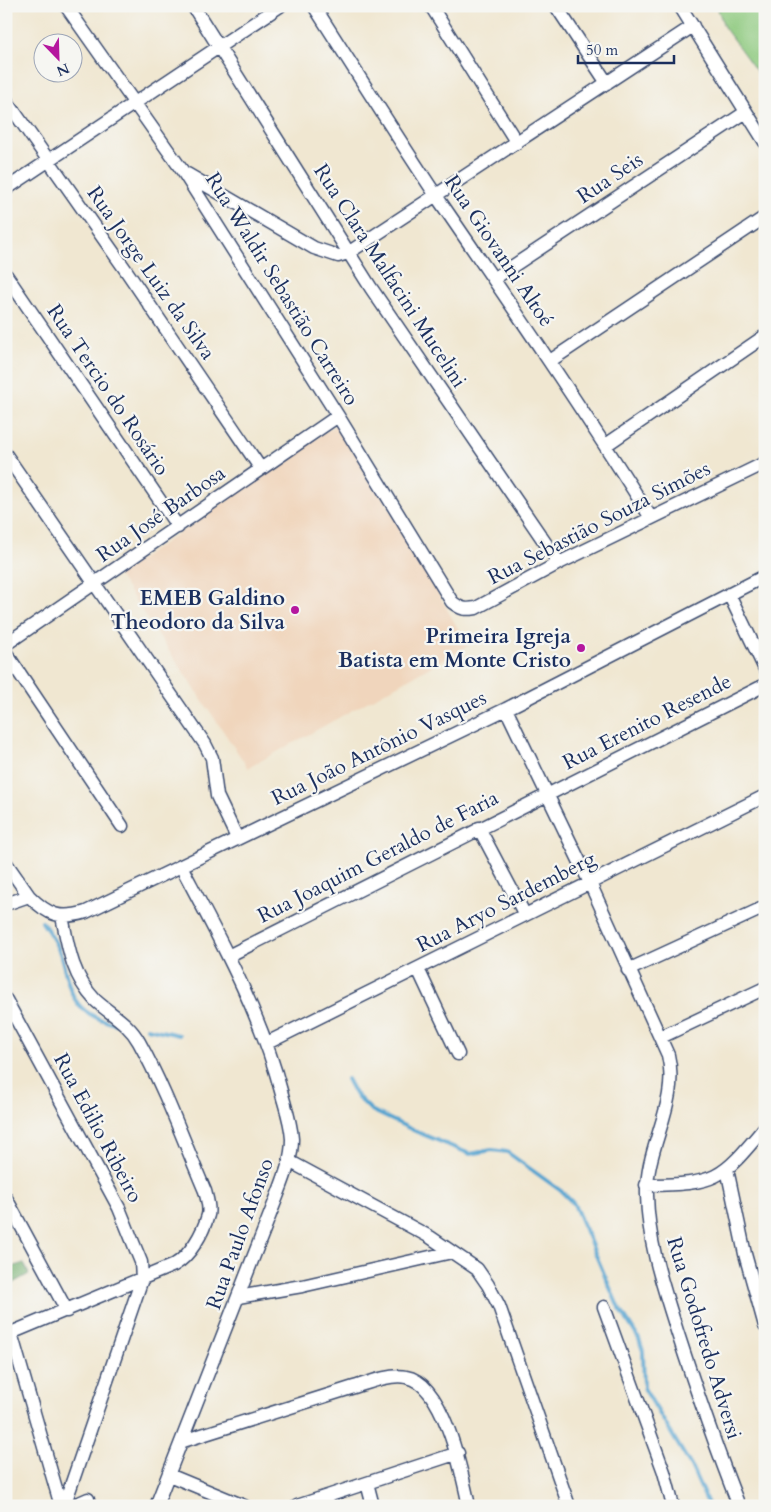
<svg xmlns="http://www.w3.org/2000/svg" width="771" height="1512" font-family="Cardo,serif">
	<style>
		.built { fill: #f0d5bc }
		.green { fill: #8dc97e; stroke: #547c6e }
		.forest { fill: #72ad6d; stroke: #466e66 }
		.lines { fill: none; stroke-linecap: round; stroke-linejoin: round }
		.stream { stroke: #57a4d0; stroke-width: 4 }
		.minor-casing { stroke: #3b4b6f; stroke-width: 15 }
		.minor { stroke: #fff; stroke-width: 12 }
		.poi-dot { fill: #b5179e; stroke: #f6f6f2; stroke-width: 2 }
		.labels { text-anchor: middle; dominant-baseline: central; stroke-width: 4.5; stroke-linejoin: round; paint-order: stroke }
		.street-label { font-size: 21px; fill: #1b2f5e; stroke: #f6f6f2 }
		.poi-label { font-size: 21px; font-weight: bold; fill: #1b2f5e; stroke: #f6f6f2; text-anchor: end }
	</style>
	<rect width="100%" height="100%" fill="#f6f6f2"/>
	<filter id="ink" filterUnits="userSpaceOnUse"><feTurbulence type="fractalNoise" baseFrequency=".02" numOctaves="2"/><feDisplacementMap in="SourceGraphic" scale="10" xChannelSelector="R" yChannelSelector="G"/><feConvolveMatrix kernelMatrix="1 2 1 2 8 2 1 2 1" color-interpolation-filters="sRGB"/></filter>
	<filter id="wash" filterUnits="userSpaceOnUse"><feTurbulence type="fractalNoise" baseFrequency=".0096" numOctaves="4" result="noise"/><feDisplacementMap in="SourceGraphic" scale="20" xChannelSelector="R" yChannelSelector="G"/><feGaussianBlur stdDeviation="1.12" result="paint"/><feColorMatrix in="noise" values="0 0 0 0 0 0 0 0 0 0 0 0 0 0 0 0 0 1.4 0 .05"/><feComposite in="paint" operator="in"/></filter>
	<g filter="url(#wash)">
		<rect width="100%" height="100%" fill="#f0e7d1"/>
		<path class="built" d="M340,422L468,646L248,768L118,575Z"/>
		<path class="green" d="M717,6H765V83L724,27Z"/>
		<path class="forest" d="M6,1259L11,1267L24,1263L29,1274L6,1287Z"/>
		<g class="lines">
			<path class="stream" d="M6,876L11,882
				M42,922C49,932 56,942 60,953C72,993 69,1012 115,1024
				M147,1028L179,1035
				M347,1079L355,1094L371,1110L417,1132L470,1154L492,1150L507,1152L561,1191L574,1204L617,1304L639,1339L643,1351L644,1388L691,1466L709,1506"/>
		</g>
	</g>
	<g filter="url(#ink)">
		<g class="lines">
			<defs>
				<path id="minor" d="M66,6L184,173L338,416L452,602C461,609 465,610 476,608L559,563L765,463
					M193,6L371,288L559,563
					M314,6C355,70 395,134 437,197C510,303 583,409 651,518
					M431,6L517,143
					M556,6L607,83
					M680,6L765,142
					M6,100L125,269L261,469
					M187,174L314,248L338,256L348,253L693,26
					M6,189L280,6
					M6,275L178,527
					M495,278L746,112
					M550,361L765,217
					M606,445L765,336
					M6,455L205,744L212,758L217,796L237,838
					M729,594L765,669
					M6,644L338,416
					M6,653L122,826
					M506,709L589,881L668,1055C680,1103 645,1147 647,1195C648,1243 663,1286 677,1331C696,1390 716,1448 739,1506
					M479,828L525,915
					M6,863L29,896
					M6,904L29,896C48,915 60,920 86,912L506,709L765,576
					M228,956L765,685
					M418,969L458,1054
					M628,970L765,907
					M6,1000L119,1208L141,1262L142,1279L64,1506
					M661,1037L765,988
					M267,1043L765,796
					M289,1161L430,1237L477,1269L488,1285L499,1306L569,1506
					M727,1169L745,1254L765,1326
					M646,1185C717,1184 720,1181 765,1127
					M6,1198L67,1311
					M238,1297L302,1286L452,1252
					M604,1307L664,1472L673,1506
					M11,1333L61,1506
					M6,1335L174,1265C190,1256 203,1233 208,1215C210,1207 207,1199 205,1191C184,1142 165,1089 139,1042C129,1023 110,1014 95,1000C72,976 68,947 62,916
					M183,1441L354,1387C370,1382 390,1374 406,1377C444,1383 462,1473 469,1506
					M169,1475L244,1506
					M367,1483L373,1506
					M72,1506L88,1499
					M156,1506L278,1194C285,1176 292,1158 292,1139C291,1122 285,1106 281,1091C260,1011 219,938 181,866
					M297,1506L458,1453"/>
			</defs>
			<use href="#minor" class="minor-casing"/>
			<use href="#minor" class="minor"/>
		</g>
	</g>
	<g class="poi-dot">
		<circle cx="295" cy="610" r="5"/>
		<circle cx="581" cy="648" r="5"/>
	</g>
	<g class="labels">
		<g class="street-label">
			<text transform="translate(610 178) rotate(-34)">Rua Seis</text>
			<text transform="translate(499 251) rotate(56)">Rua Giovanni Altoé</text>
			<text transform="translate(151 273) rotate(55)">Rua Jorge Luiz da Silva</text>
			<text transform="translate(390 276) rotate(57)">Rua Clara Malfacini Mucelini</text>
			<text transform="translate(282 289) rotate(58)">Rua Waldir Sebastião Carreiro</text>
			<text transform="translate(108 390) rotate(56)">Rua Tercio do Rosário</text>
			<text transform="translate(161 514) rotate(-35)">Rua José Barbosa</text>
			<text transform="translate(599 523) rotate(-27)">Rua Sebastião Souza Simões</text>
			<text transform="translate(647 722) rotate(-27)">Rua Erenito Resende</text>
			<text transform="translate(379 748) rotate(-26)">Rua João Antônio Vasques</text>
			<text transform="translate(378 857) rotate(-27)">Rua Joaquim Geraldo de Faria</text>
			<text transform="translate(506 902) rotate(-27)">Rua Aryo Sardemberg</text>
			<text transform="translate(98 1128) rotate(62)">Rua Edilio Ribeiro</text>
			<text transform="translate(240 1234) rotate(-70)">Rua Paulo Afonso</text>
			<text transform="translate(704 1338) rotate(73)">Rua Godofredo Adversi</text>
		</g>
		<g class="poi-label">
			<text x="285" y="598">EMEB Galdino<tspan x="285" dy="24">Theodoro da Silva</tspan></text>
			<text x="571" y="636">Primeira Igreja<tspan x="571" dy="24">Batista em Monte Cristo</tspan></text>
		</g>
	</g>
	<rect width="771" height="1512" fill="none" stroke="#f6f6f2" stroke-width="25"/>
	<g transform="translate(58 58) rotate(157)"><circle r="24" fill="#f6f6f2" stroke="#9ea6b7"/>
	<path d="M0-4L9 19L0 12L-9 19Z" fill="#b5179e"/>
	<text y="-8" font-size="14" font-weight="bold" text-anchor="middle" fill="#1b2f5e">N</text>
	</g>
	<path d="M578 55v8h96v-8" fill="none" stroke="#1b2f5e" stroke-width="2.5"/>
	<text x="586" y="55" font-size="15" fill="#1b2f5e" stroke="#f6f6f2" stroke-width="4" paint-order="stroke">50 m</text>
</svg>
